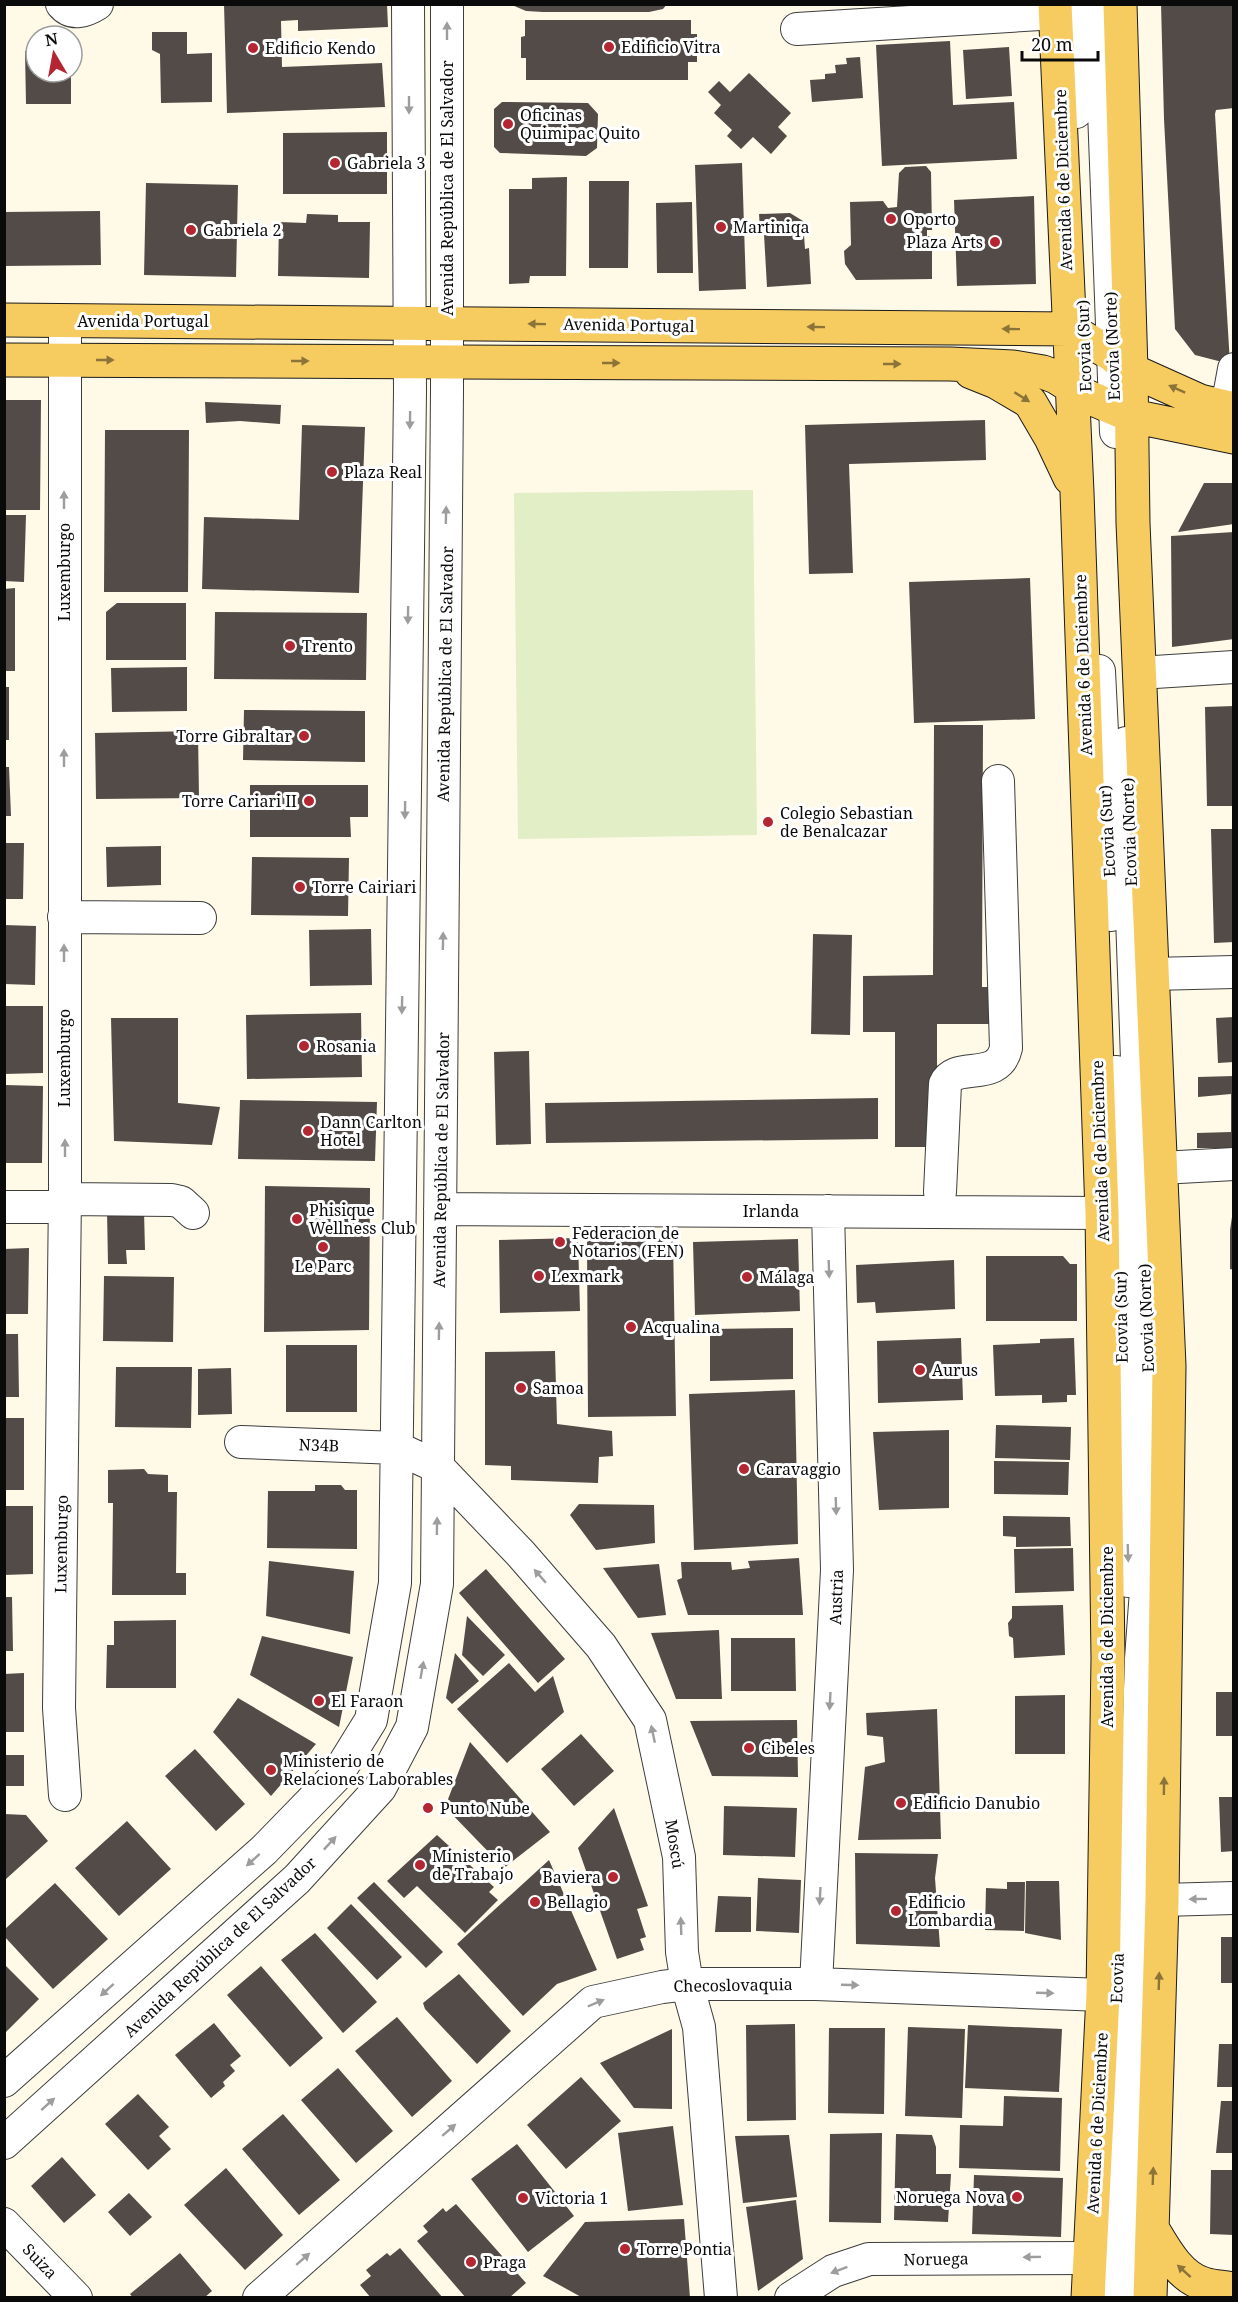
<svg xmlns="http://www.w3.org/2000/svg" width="1238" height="2302" font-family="'Noto Serif',serif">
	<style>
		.pitch { fill: #e2eec5 }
		.building { fill: #524b47 }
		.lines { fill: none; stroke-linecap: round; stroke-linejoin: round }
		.minor-casing { stroke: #3d3d3d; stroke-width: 34 }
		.major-casing { stroke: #1b1b1b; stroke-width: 35 }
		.minor { stroke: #fff; stroke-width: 32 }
		.major { stroke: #f6cb60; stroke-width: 33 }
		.oneway { fill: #9d9d9d }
		.oneway2 { fill: #8c7439 }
		.poi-dot { fill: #b52633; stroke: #fff; stroke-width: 2 }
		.labels { text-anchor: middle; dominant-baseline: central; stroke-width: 6; stroke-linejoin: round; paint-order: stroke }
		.poi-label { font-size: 16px; fill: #0a0a0a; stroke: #fff; text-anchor: start }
		.street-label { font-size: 16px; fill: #0a0a0a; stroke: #fff }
	</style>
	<rect width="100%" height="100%" fill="#fff9e7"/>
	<path class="pitch" d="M753,490L757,835L518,839L514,493Z"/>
	<path class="building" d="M224,4H387L388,27L298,31V20L281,21L282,67L382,63L385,107L227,113Z
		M667,4L663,9L649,12H543L526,11L512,5Z
		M1161,4H1234V108L1216,110L1215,114L1230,364L1195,355L1175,329L1164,119Z
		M525,20H691V34H697V62H688V80H526V58H521V37L525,36Z
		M152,32H187V54L212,53V102L161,103L160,54L152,50Z
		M950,41L953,105L1014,102L1017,159L882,166L876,45Z
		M1009,47L1012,96L966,99L963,50Z
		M25,51H36V72H71V104H26Z
		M860,57L863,98L812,102L810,80L825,79V74L836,73L835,65L847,64L846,58Z
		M749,73L791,113L778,127L787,136L771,154L753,137L741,149L727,136L732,130L714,113L721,105L708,92L719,81L730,92Z
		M502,102L588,103L598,114L597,148L586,156L500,153L494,147V109Z
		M387,132V194H283V133Z
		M742,163L746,289L699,291L695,165Z
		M926,166L931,172L932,230H927V236H932V279L856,280L845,264L844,251L851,245L850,202L883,201L888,208L897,207L899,173L905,167Z
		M567,177L566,276H530L529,283L509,284V189H532V178Z
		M589,181H629L628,268H589Z
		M146,183L238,185L236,277L144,275Z
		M1034,196L1036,284L957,286L954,200Z
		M692,202L693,273H657L656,203Z
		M100,211L101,265L4,266V212Z
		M790,213L803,221L805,249L809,248L811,284L767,287L764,234L760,229L759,214Z
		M307,214L338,215V222H370L369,278L278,276L279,222L306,223Z
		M4,400H41L40,510H4Z
		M205,402L281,405L280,424L240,421L206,423Z
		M985,420L986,460L849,464L853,573L809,574L805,425Z
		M302,425L365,427L359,593L202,589L204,517L299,520Z
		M105,430H189L188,592H104Z
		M1204,483H1234V524L1178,532Z
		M4,515H26L24,582L4,581Z
		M1234,532V639L1172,647L1171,536Z
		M1030,578L1035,719L914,723L909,582Z
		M15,588V671H4V589Z
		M117,603H186V660H106V612Z
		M215,612L367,613L366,680L214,679Z
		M187,667V711L112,712L111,668Z
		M4,687H9V740H4Z
		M1234,706V806H1207L1205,707Z
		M244,710L365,711V762L243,760Z
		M934,725H983L982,987H990V1024H937V1147H895V1032H863V976L933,975Z
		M198,731L199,798L96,799L95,733Z
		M4,767H9L11,816H4Z
		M250,785H368V817H350L351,837H250Z
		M1211,829H1234V942L1214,943Z
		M4,843H24L23,899H4Z
		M161,846V885L107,887L106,847Z
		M252,857L349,858L348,916L251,915Z
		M4,925L36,926L35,985L4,984Z
		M371,929L372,985L310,986L309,930Z
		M813,934L852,935L850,1035L811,1034Z
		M4,1006H43V1073L4,1074Z
		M361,1013L362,1077L247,1079L246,1015Z
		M1234,1017V1062L1218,1063L1216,1018Z
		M111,1018H178V1103L220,1107L212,1145L114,1141Z
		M529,1051L531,1144L496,1145L494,1052Z
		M1234,1076V1148H1197V1133L1231,1132V1094L1198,1097V1077Z
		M5,1085L43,1086L42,1163H5Z
		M878,1098V1139L546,1143L545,1103Z
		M240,1100L377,1102L375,1161L238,1159Z
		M265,1186L370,1188L369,1330L264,1332Z
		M107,1211H144L145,1250H126L127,1264H108Z
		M1232,1217H1234V1270L1230,1269V1230Z
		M587,1237L673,1238L676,1416L588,1417Z
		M578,1238L580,1311L500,1313L499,1240Z
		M798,1239L800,1311L695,1315L693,1242Z
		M29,1248L28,1314H4V1249Z
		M986,1256H1063L1070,1264H1077V1321H986Z
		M954,1260L955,1309L876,1313L875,1302L857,1303L856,1265Z
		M104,1276L174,1277L173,1342L103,1341Z
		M793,1328V1379L710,1381V1329Z
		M4,1334H18L19,1397H4Z
		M961,1338L963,1400L878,1403L877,1341Z
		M1074,1338L1076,1395H1067V1402L1042,1403V1395L995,1396L993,1345L1040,1343V1339Z
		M286,1345H357V1412H286Z
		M555,1351L557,1424L612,1431L613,1456L599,1457L598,1483L511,1480V1466L485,1465V1352Z
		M116,1367H192L191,1428L115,1427Z
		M231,1368L232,1414L198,1415V1369Z
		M795,1390L798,1544L694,1550L689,1394Z
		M4,1418H24V1490H4Z
		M996,1425L1071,1427L1070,1460L995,1458Z
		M949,1430V1508L879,1510L873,1432Z
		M994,1461L1069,1462L1068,1495L994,1494Z
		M144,1469L148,1474L168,1475V1492H177L176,1573H186V1595H112L113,1503H108V1470Z
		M315,1485H341L345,1490H357V1549L267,1548L268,1491H315Z
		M579,1504L654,1505L655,1543L596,1550L570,1515Z
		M4,1506H33V1574L4,1575Z
		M1003,1516L1070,1517L1071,1546L1016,1547V1537L1003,1536Z
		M1073,1548L1074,1591L1015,1593L1014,1549Z
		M799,1558L803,1615H688L677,1580L682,1578L681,1562H731L732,1570L750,1568L748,1561Z
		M269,1561L354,1571L350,1634L266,1616Z
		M659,1564L666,1615L638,1618L603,1568Z
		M486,1569L565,1659L538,1683L459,1593Z
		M4,1597H12L13,1651H4Z
		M1063,1605L1065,1655L1014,1658L1013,1638L1009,1636L1008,1623L1012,1618V1606Z
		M467,1616L505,1655L483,1676L462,1655Z
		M176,1620V1688H106L107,1645H114V1621Z
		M719,1630L722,1699H676L651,1633Z
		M262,1636L353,1657L339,1727L250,1675Z
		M731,1638H795L796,1691H731Z
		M455,1653L479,1681L452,1704L446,1698Z
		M509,1663L535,1692L553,1676L564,1712L507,1763L457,1709Z
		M24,1673V1732H4V1674Z
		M1216,1692H1234V1736H1216Z
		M1065,1695V1754H1015V1696Z
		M238,1698L316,1744L271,1796L213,1732Z
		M937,1709L941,1839L858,1840L865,1767L885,1762L883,1737L867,1735L866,1713Z
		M797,1720L798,1777L712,1776L690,1721Z
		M581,1734L614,1771L574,1806L541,1769Z
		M470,1742L550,1832L504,1868L445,1807Z
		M195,1749L245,1804L216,1831L165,1776Z
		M4,1755H24V1786H4Z
		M1219,1797H1234V1851L1221,1852Z
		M724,1806L797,1808L795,1857L723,1855Z
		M614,1808L648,1906L637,1909L646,1937L640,1939L644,1950L617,1959L578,1848Z
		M4,1814L26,1815L48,1841L6,1879H4Z
		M127,1821L171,1869L119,1916L75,1868Z
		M437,1835L494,1887L489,1892L498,1900L465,1933L417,1886L404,1898L387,1881Z
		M855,1853L938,1854L935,1878L940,1947L856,1944Z
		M549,1860L597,1970L557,1984L523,2016L457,1944Z
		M758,1878L801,1880L799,1933L756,1931Z
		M1026,1881H1059L1061,1940L1025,1933Z
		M374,1882L443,1952L426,1968L357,1898Z
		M1007,1882H1025L1024,1931L985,1930L986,1888L1007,1889Z
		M55,1883L108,1939L53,1989L4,1936V1930Z
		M718,1896L751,1897V1932H715Z
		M351,1904L402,1957L377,1980L327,1928Z
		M315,1933L377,2002L343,2033L281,1960Z
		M1221,1937H1234V1983H1221Z
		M4,1964L39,1999L4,2034Z
		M261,1966L323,2038L290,2067L227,1995Z
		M459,1974L511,2031L477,2064L425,2009L423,2003Z
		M397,2017L452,2081L412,2117L355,2051Z
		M214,2023L241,2056L230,2065L235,2071L223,2082L225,2086L211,2098L175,2055Z
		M795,2024L796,2120L747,2121L746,2025Z
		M968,2025L1062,2029L1059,2092L965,2088Z
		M908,2027L965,2029L962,2118L905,2116Z
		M829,2028H885L884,2114L828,2113Z
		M672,2029V2109L634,2108L600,2063Z
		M1219,2044H1234V2087H1217Z
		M338,2068L393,2131L356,2163L301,2100Z
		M581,2077L621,2121L566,2169L527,2125Z
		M138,2094L169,2127L159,2136L171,2149L148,2170L105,2124Z
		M1004,2096L1062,2098L1060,2171L959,2168L960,2125L1003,2126Z
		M1221,2101H1234V2153H1216Z
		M283,2114L340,2180L299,2215L242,2149Z
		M673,2126L683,2205L628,2211L618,2133Z
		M882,2133L881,2223L829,2222L830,2134Z
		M896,2134L932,2135L936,2147V2174H951L948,2222L894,2220Z
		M789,2135L797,2197L743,2203L735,2136Z
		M517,2144L574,2216L528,2252L471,2179Z
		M62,2157L96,2195L64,2223L31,2186Z
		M226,2168L283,2235L245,2270L184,2205Z
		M1211,2170H1234V2235L1210,2234Z
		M974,2175L1063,2178L1061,2237L972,2234Z
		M129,2193L152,2217L130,2236L108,2212Z
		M796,2200L803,2259L758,2291L746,2207Z
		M456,2204L526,2283L509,2298H466L417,2241L428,2232L423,2226L443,2208L446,2212Z
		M684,2219L690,2298H583L543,2276L585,2222Z
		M400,2248L443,2298H371L360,2285L371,2276L366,2270L387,2253L390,2256Z
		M180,2253L212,2291L204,2298H133L130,2294Z"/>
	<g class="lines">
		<defs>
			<path id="minor" d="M62,4C72,16 86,11 97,4
				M1072,4L1076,112
				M1100,4L1116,432
				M797,29L1056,13
				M65,321V1194L59,1708L65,1795
				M1223,406L1230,391L1234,369
				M1099,671L1111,915
				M1139,673L1234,667
				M64,917L200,918
				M1152,974L1234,972
				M1116,1072L1128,1581
				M1161,1168L1234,1164
				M940,1192L945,1084C955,1060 998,1084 1006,1048L998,781
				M64,1199L172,1200L181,1202L193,1213
				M4,1207H64
				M440,1209L1102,1213
				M241,1442L397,1448L438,1467L521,1554L601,1646L650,1720L679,1857L682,1952L687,1984L699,2027L721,2298
				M1162,1900L1234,1898
				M816,1984L837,1570L828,1211
				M4,2081L264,1850L337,1775L371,1720L395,1583L410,391L408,4
				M4,2143L297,1879L380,1788L412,1727L437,1584L447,391V4
				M4,2224L76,2298
				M259,2298L593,2002L662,1987L687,1984H816L1103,1995
				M791,2298L833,2271L869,2259L1090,2258
				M1120,2298L1141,1659L1148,1563L1151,1464L1126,743"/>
			<path id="major" d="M1055,4L1077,492L1102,1213L1108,1658L1103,1995L1088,2298
				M1120,4L1131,370L1133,523L1169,1366L1162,1900L1150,2298
				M4,320L1069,329L1111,354L1131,370L1200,401L1234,409
				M4,360L950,364L1013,367L1043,372L1056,377L1086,396L1132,416L1234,437
				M971,372L996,382L1030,402L1051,438L1070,478
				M1152,2228C1164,2248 1179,2277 1204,2284C1213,2287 1223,2287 1232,2289"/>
		</defs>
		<use href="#minor" class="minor-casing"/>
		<use href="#major" class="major-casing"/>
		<use href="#minor" class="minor"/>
		<use href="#major" class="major"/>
	</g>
	<defs><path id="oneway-solid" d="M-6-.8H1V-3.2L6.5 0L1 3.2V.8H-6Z" transform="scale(1.5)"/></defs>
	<g class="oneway">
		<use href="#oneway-solid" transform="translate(447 31) rotate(-90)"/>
		<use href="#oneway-solid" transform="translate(409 105) rotate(90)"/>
		<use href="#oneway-solid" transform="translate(410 420) rotate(91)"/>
		<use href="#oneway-solid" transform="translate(64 500) rotate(-90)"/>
		<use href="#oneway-solid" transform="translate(446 515) rotate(-89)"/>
		<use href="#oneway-solid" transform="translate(408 615) rotate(91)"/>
		<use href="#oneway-solid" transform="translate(64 758) rotate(-90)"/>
		<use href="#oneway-solid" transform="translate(405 810) rotate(91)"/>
		<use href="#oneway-solid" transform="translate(443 941) rotate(-89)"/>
		<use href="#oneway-solid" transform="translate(64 953) rotate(-90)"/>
		<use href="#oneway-solid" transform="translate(402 1005) rotate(91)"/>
		<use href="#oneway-solid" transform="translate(65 1148) rotate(-90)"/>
		<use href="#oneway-solid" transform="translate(829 1269) rotate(88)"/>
		<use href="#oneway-solid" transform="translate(439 1331) rotate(-89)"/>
		<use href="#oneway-solid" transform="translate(836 1506) rotate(88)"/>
		<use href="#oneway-solid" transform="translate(437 1526) rotate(-89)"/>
		<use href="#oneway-solid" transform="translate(1128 1553) rotate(88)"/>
		<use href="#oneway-solid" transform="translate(540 1576) rotate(-131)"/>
		<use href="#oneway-solid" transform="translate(422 1670) rotate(-80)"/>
		<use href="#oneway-solid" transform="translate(830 1701) rotate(93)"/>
		<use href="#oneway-solid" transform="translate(653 1734) rotate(-102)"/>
		<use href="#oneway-solid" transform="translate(330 1843) rotate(-47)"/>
		<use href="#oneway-solid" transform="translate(253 1860) rotate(138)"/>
		<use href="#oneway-solid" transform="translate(820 1896) rotate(93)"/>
		<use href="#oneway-solid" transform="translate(1198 1899) rotate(179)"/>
		<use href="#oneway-solid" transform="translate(681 1926) rotate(-92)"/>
		<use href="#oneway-solid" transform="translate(850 1985) rotate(2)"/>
		<use href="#oneway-solid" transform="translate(107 1990) rotate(138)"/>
		<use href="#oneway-solid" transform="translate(1045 1993) rotate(2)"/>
		<use href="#oneway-solid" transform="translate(596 2003) rotate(-23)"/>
		<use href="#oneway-solid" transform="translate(48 2104) rotate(-42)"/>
		<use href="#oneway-solid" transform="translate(449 2130) rotate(-41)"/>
		<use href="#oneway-solid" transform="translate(1032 2257) rotate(179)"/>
		<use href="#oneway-solid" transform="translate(303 2259) rotate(-41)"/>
		<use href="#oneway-solid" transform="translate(839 2270) rotate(159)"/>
	</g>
	<g class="oneway2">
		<use href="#oneway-solid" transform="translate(537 324) rotate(-179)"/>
		<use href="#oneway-solid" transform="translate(816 327) rotate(-179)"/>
		<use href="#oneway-solid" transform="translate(1011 329) rotate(-179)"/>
		<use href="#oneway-solid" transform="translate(105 360)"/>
		<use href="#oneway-solid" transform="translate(300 361)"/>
		<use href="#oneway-solid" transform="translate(611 363)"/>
		<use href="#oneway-solid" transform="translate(892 364)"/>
		<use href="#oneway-solid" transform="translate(1177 389) rotate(-156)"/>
		<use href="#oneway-solid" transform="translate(1022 397) rotate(32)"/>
		<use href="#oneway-solid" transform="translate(1164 1786) rotate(-89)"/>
		<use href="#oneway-solid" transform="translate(1159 1981) rotate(-88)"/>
		<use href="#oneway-solid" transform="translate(1153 2176) rotate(-88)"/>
		<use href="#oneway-solid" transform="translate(1184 2271) rotate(-138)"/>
	</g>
	<g class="poi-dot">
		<circle cx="609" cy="47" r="6"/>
		<circle cx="253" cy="48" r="6"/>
		<circle cx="508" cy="124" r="6"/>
		<circle cx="335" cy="163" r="6"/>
		<circle cx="891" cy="219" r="6"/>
		<circle cx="721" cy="227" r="6"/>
		<circle cx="191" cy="230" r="6"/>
		<circle cx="995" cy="242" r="6"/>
		<circle cx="332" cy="472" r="6"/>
		<circle cx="290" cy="646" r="6"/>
		<circle cx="304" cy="736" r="6"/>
		<circle cx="309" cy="801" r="6"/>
		<circle cx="768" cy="822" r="6"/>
		<circle cx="300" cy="887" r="6"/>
		<circle cx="304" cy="1046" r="6"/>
		<circle cx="308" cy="1131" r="6"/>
		<circle cx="297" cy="1219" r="6"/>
		<circle cx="560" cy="1242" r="6"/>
		<circle cx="323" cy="1247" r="6"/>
		<circle cx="539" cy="1276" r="6"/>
		<circle cx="747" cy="1277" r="6"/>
		<circle cx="631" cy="1327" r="6"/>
		<circle cx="920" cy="1370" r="6"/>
		<circle cx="521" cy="1388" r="6"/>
		<circle cx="744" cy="1469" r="6"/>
		<circle cx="319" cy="1701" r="6"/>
		<circle cx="749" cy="1748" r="6"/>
		<circle cx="271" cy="1770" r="6"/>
		<circle cx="901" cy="1803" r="6"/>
		<circle cx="428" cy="1808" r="6"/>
		<circle cx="420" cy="1865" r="6"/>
		<circle cx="613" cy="1877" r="6"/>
		<circle cx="535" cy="1902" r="6"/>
		<circle cx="896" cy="1911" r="6"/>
		<circle cx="1017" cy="2197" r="6"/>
		<circle cx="523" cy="2198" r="6"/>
		<circle cx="625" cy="2249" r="6"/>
		<circle cx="471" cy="2262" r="6"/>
	</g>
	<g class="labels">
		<g class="poi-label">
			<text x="621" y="47">Edificio Vitra</text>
			<text x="265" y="48">Edificio Kendo</text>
			<text x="520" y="115">Oficinas<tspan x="520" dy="18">Quimipac Quito</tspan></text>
			<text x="347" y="163">Gabriela 3</text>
			<text x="903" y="219">Oporto</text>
			<text x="733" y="227">Martiniqa</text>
			<text x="203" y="230">Gabriela 2</text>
			<text x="983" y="242" text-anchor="end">Plaza Arts</text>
			<text x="344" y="472">Plaza Real</text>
			<text x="302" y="646">Trento</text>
			<text x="292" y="736" text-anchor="end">Torre Gibraltar</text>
			<text x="297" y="801" text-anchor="end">Torre Cariari II</text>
			<text x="780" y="813">Colegio Sebastian<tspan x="780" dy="18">de Benalcazar</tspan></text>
			<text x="312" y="887">Torre Cairiari</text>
			<text x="316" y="1046">Rosania</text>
			<text x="320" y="1122">Dann Carlton<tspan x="320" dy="18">Hotel</tspan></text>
			<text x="309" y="1210">Phisique<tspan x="309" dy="18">Wellness Club</tspan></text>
			<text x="572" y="1233">Federacion de<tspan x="572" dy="18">Notarios (FEN)</tspan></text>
			<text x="323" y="1266" text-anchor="middle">Le Parc</text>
			<text x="551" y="1276">Lexmark</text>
			<text x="759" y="1277">Málaga</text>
			<text x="643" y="1327">Acqualina</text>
			<text x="932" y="1370">Aurus</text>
			<text x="533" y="1388">Samoa</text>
			<text x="756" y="1469">Caravaggio</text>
			<text x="331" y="1701">El Faraon</text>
			<text x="761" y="1748">Cibeles</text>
			<text x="283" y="1761">Ministerio de<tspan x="283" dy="18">Relaciones Laborables</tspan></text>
			<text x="913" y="1803">Edificio Danubio</text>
			<text x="440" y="1808">Punto Nube</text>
			<text x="432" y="1856">Ministerio<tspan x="432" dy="18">de Trabajo</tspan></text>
			<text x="601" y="1877" text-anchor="end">Baviera</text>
			<text x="547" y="1902">Bellagio</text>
			<text x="908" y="1902">Edificio<tspan x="908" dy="18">Lombardia</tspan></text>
			<text x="1005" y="2197" text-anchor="end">Noruega Nova</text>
			<text x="535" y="2198">Victoria 1</text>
			<text x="637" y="2249">Torre Pontia</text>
			<text x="483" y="2262">Praga</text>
		</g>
		<g class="street-label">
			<text transform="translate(1063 180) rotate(-92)">Avenida 6 de Diciembre</text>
			<text transform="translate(447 188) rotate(-90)">Avenida República de El Salvador</text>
			<text x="143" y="321">Avenida Portugal</text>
			<text transform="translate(629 325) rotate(1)">Avenida Portugal</text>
			<text transform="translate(1084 346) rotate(-92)">Ecovia (Sur)</text>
			<text transform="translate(1112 346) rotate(-92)">Ecovia (Norte)</text>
			<text transform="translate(64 572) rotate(-90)">Luxemburgo</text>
			<text transform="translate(1083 665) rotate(-92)">Avenida 6 de Diciembre</text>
			<text transform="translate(445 674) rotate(-89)">Avenida República de El Salvador</text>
			<text transform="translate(1107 831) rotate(-93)">Ecovia (Sur)</text>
			<text transform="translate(1129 832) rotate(-92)">Ecovia (Norte)</text>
			<text transform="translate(64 1058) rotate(-90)">Luxemburgo</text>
			<text transform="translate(1100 1151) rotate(-92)">Avenida 6 de Diciembre</text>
			<text transform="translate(441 1160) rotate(-89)">Avenida República de El Salvador</text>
			<text x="771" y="1211">Irlanda</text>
			<text transform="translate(1121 1317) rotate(-91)">Ecovia (Sur)</text>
			<text transform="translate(1146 1318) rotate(-92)">Ecovia (Norte)</text>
			<text transform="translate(319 1445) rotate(2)">N34B</text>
			<text transform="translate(61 1544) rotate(-89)">Luxemburgo</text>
			<text transform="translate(836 1597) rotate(-88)">Austria</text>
			<text transform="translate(1107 1637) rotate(-90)">Avenida 6 de Diciembre</text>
			<text transform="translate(675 1844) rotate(81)">Moscú</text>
			<text transform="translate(220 1947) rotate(-43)">Avenida República de El Salvador</text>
			<text transform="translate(1117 1978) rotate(-88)">Ecovia</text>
			<text transform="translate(733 1985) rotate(-1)">Checoslovaquia</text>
			<text transform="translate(1097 2123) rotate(-87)">Avenida 6 de Diciembre</text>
			<text transform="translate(936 2259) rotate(-1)">Noruega</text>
			<text transform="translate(40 2261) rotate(46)">Suiza</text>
		</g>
	</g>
	<rect width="1238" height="2302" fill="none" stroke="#0a0a0a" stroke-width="12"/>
	<g transform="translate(54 54) rotate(350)"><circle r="28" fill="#ffffff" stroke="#9d9d9d" stroke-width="1.5"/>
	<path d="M0-4.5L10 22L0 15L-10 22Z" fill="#b52633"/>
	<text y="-9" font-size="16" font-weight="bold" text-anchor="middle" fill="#0a0a0a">N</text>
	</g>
	<path d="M1022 51v9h76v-9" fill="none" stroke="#0a0a0a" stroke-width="3"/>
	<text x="1031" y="51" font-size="18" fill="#0a0a0a" stroke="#ffffff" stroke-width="4.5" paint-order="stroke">20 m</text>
</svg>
